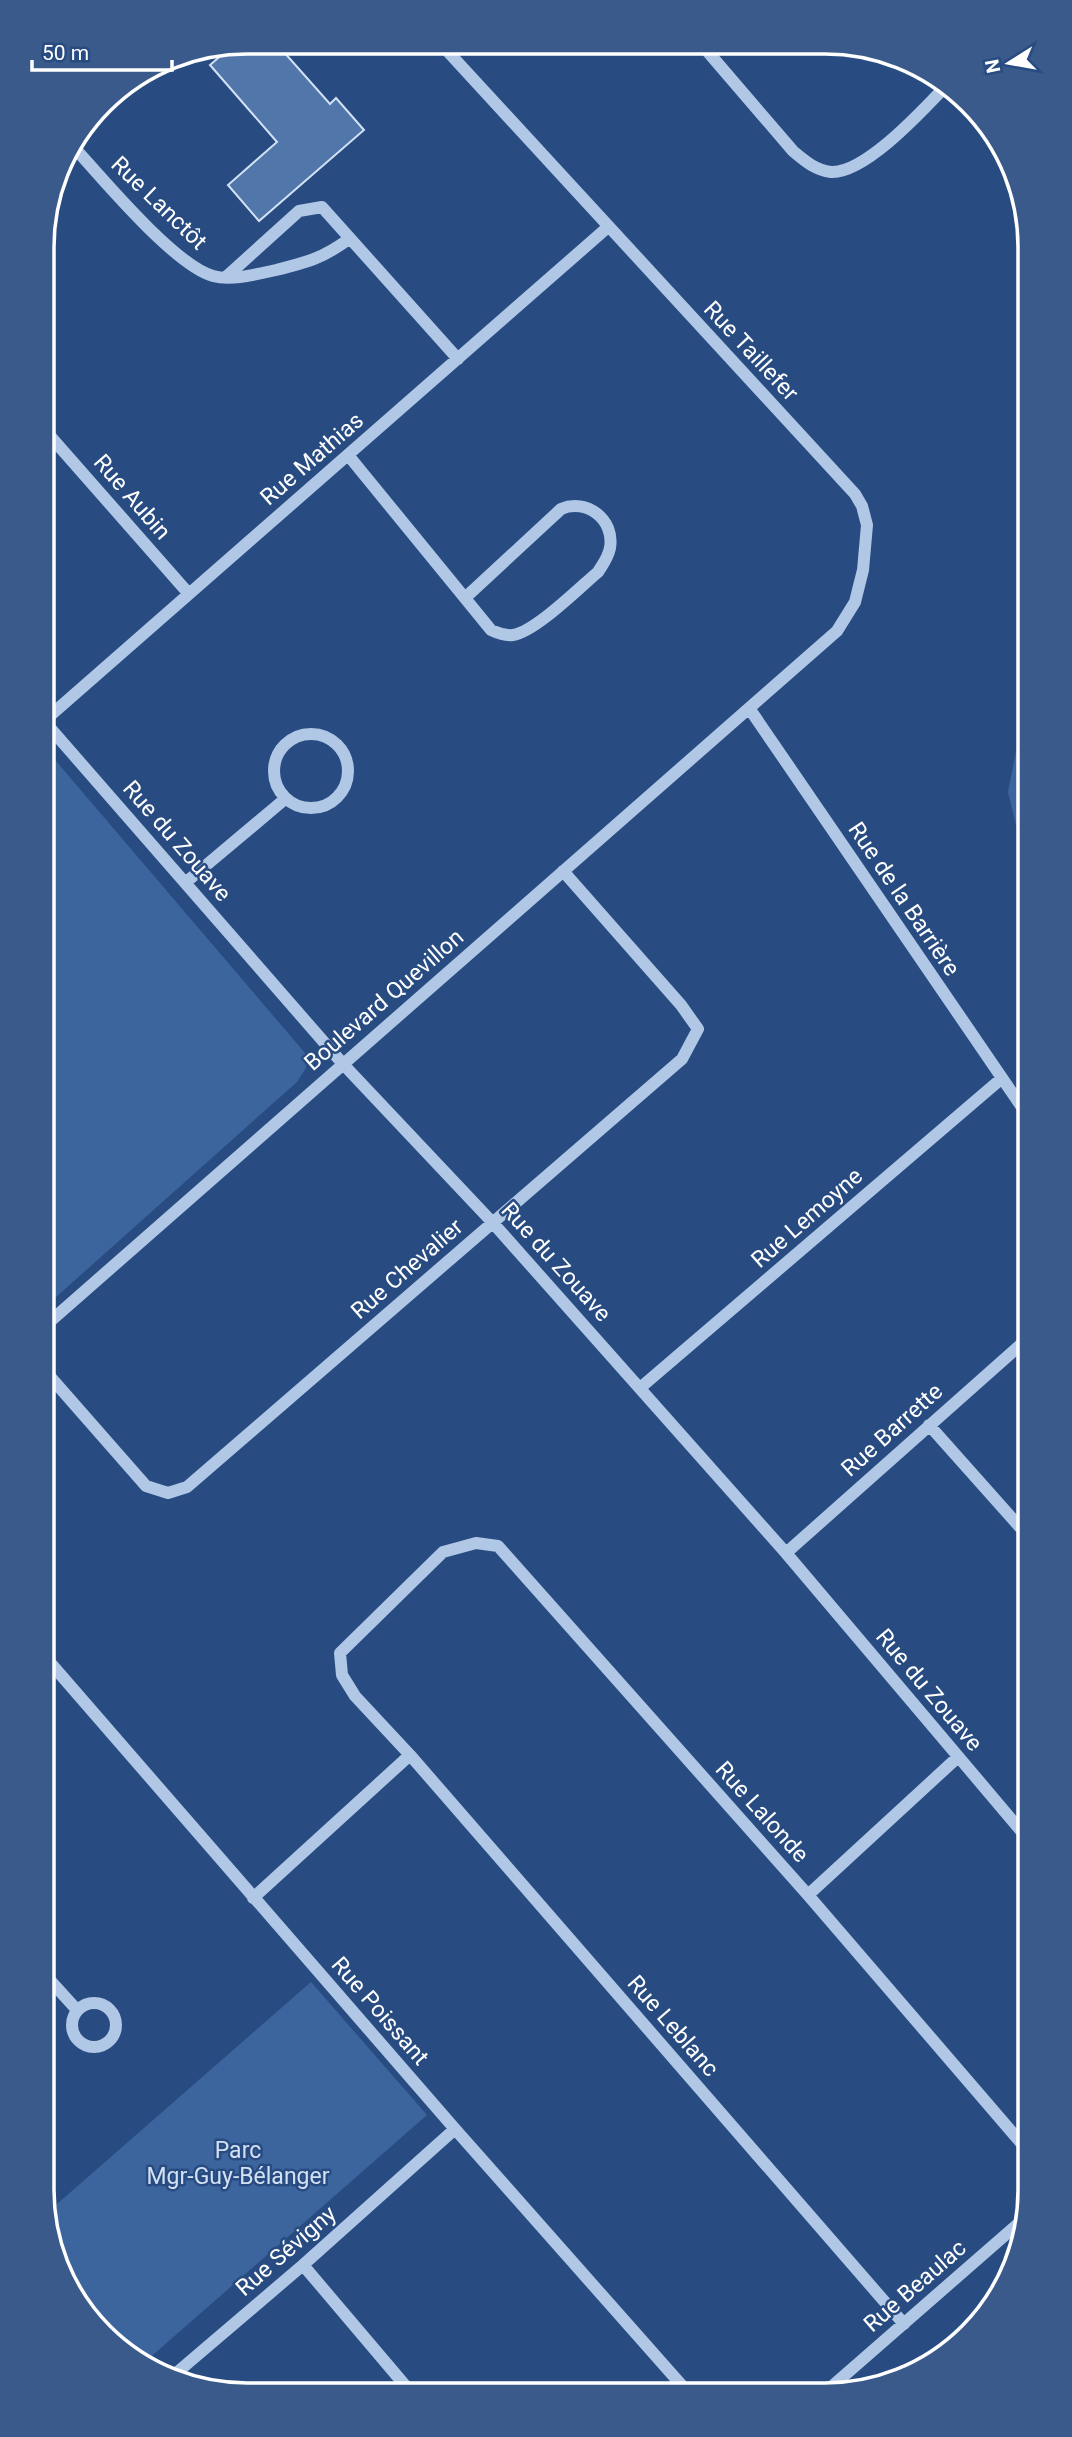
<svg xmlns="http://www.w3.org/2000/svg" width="1072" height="2437" font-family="Roboto,sans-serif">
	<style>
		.green { fill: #3c659e }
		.building { fill: #5076aa; stroke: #d3e1f5; stroke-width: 2 }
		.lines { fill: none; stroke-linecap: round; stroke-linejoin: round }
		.minor { stroke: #b0c7e6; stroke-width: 12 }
		.labels { text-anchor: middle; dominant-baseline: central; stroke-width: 5; stroke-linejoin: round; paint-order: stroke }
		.street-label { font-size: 23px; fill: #fff; stroke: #284c81 }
		.park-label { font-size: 23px; fill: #d3e1f5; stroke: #284c81 }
		.rim { fill: none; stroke: #fff; stroke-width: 3.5 }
	</style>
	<rect width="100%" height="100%" fill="#284c81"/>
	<path class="green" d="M1025,705V862L1008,792Z
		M44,747L305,1053L306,1068L297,1082L46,1306Z
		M311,1982L427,2115L146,2361L139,2357L72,2281L49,2243V2211Z"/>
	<path class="building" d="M247,42H275L330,104L336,98L364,130L259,221L228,185L277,142L210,65L233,45Z"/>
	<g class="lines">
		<path class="minor" d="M702,45L793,151C805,161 815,170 831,172C865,174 923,110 946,86
			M72,145C101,177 174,265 213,276C232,281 257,274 276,270C308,262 323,258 349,239
			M226,277L299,211L322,207L458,359
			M43,428L189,594
			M348,455L491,630C498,633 505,636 513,635C535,632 579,588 598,572C603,564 608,558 610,548C615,519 586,498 561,509L466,597
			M749,708L1026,1113
			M44,721L343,1064L493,1223L786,1553L1028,1839
			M44,721L608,227
			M274 771a37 37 0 1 1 74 0a37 37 0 1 1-74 0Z
			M185,883L285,799
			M46,1325L837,631L855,602L863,570L867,525L862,506L855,494L440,43
			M46,1372L146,1486L168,1493L187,1487L682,1059L698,1029L681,1005L563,871
			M640,1388L1001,1079
			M929,1425L1027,1535
			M786,1553L1027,1339
			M47,1659L455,2129L685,2389
			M808,1895L958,1757
			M253,1898L410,1755
			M48,1978L77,2010
			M72 2025a22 22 0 1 1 44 0a22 22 0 1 1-44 0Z
			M303,2265L409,2390
			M904,2324L410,1755L355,1696L342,1675L340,1653L443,1552L476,1543L498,1546L808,1895L1029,2152
			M174,2375L303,2265L455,2129
			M830,2388L1027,2216"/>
	</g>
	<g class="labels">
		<g class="street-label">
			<text transform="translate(159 203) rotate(44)">Rue Lanctôt</text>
			<text transform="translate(751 351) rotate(47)">Rue Taillefer</text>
			<text transform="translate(312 459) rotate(-41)">Rue Mathias</text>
			<text transform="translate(132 497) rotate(49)">Rue Aubin</text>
			<text transform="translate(177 841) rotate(49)">Rue du Zouave</text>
			<text transform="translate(904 899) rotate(56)">Rue de la Barrière</text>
			<text transform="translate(384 1000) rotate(-41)">Boulevard Quevillon</text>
			<text transform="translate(807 1218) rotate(-41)">Rue Lemoyne</text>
			<text transform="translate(556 1262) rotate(48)">Rue du Zouave</text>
			<text transform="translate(407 1269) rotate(-41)">Rue Chevalier</text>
			<text transform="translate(892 1430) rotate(-42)">Rue Barrette</text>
			<text transform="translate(929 1690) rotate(50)">Rue du Zouave</text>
			<text transform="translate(762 1812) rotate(48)">Rue Lalonde</text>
			<text transform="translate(380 2011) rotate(49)">Rue Poissant</text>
			<text transform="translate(673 2026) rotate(49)">Rue Leblanc</text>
			<text transform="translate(286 2251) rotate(-41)">Rue Sévigny</text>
			<text transform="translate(915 2286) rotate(-41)">Rue Beaulac</text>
		</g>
		<g class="park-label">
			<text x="238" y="2150">Parc<tspan x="238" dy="26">Mgr-Guy-Bélanger</tspan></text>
		</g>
	</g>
	<path d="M0 0H1072V2437H0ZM247 54H825A193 193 0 0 1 1018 247V2190A193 193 0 0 1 825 2383H247A193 193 0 0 1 54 2190V247A193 193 0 0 1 247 54Z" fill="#395a8b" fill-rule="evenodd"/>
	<path class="rim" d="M247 54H825A193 193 0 0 1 1018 247V2190A193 193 0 0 1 825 2383H247A193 193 0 0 1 54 2190V247A193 193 0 0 1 247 54Z"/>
	<g transform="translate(1009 63) rotate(259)" stroke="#284c81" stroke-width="5" paint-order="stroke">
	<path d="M0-5L12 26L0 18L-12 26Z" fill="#ffffff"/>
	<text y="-10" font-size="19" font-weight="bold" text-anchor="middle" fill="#ffffff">N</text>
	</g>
	<path d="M32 60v10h140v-10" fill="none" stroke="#ffffff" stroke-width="3.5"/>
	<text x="42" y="60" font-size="21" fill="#ffffff" stroke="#284c81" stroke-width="5" paint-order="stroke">50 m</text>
</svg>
